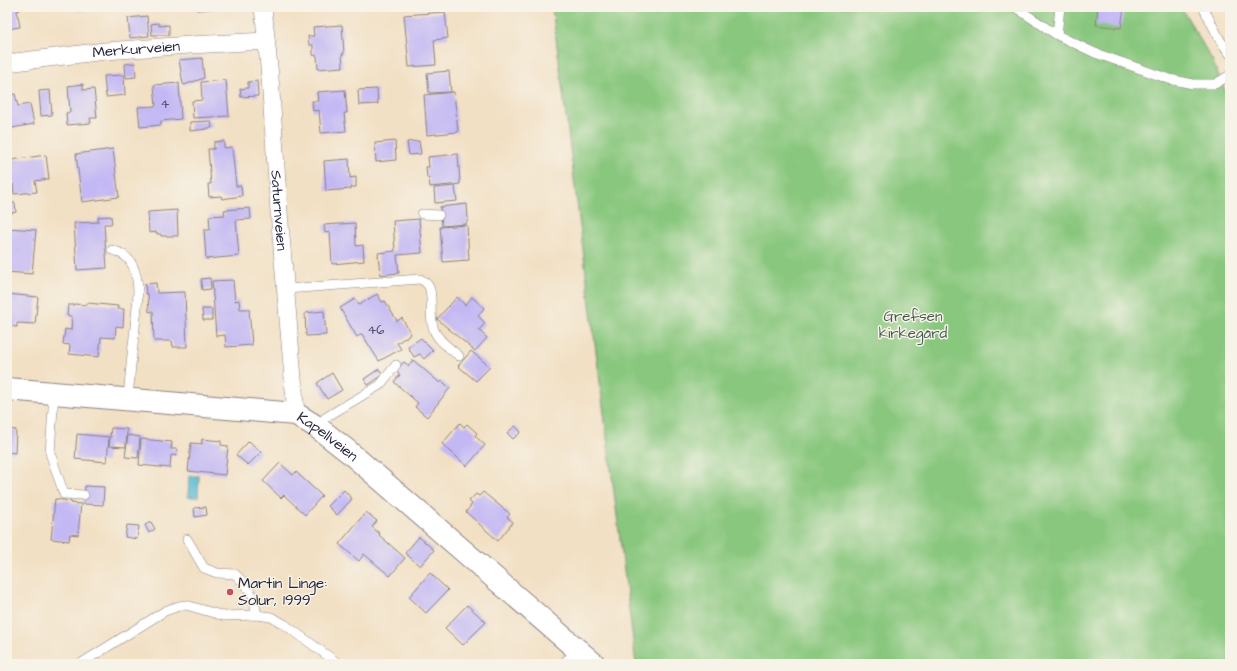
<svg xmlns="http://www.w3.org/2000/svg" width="1237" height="671" font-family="'Architects Daughter',sans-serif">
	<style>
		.green { fill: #89c77e; stroke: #56745c }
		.water { fill: #55bad4; stroke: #3c6e88 }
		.building { fill: #c3b8f4 }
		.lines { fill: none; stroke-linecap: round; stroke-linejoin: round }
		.service-casing { stroke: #8a8180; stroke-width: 10 }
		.minor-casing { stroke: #8a8180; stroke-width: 18 }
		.tertiary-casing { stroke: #8a8180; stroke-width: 24 }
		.service { stroke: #fff; stroke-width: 9 }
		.minor { stroke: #fff; stroke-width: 17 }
		.tertiary { stroke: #fff; stroke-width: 22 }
		.poi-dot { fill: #d1495b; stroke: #f7f3e8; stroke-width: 1.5 }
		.labels { text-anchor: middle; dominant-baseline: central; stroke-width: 3; stroke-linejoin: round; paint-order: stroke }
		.number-label { font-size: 13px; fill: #4a4869 }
		.street-label { font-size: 15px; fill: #22223b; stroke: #f7f3e8 }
		.park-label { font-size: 15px; fill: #465c52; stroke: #f7f3e8 }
		.poi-label { font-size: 15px; fill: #22223b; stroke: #f7f3e8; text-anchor: start }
	</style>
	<rect width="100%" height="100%" fill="#f7f3e8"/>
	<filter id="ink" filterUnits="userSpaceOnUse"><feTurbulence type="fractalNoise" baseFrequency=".025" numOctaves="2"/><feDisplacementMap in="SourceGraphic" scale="8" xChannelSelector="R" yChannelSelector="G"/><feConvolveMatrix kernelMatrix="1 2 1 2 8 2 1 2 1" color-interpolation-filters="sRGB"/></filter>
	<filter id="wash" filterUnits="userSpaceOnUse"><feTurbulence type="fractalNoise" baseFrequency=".012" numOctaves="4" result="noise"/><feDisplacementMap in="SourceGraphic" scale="16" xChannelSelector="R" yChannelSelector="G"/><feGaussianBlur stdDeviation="0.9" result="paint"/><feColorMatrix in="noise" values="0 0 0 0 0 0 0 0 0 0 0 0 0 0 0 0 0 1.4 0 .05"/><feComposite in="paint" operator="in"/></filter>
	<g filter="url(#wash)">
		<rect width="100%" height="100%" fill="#f2e0c4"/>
		<path class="green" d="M552,7H1181L1212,60L1225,91L1230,95V664H636Z"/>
		<path class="water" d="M189,476H199L198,497H188Z"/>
		<g id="blocks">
			<path class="building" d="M7,7H20V10L17,11L20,27L7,29Z
				M78,7H105V8L79,11Z
				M197,7H221V8L197,10Z
				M1098,7H1124L1121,28L1096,25Z
				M445,12L448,38L434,40L436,65L409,67L404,15Z
				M147,16L149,36L130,38L128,18Z
				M159,23V26L169,25V35H152L151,24Z
				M342,25L344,54H342L343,67L318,69L317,56L313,55V45H309L308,36H314L313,27Z
				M202,58L204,78L184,85L183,84L179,60Z
				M135,63L136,77L126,78L125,64Z
				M449,71L451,92L429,93L427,73Z
				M124,75L125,95L106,97L104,76Z
				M226,80L229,116L193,118L192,101L202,100L201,82Z
				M257,81L258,96L241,97L240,89L248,88V82Z
				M179,83L181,119L161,121V125L140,127L138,107L156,106L154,85Z
				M83,84V90L94,89L97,118H90L91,123L67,125L66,113L70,112L68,86Z
				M377,89L378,104L359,105L358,90Z
				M50,90L52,115L41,116L39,91Z
				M345,90L347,113H344L346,131L321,133L319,110L313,111L312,101H318L317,92Z
				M454,92L458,132L427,135L424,95Z
				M15,94L18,106L30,104L34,124L7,129V95Z
				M211,121L212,128H206L207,129L190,131V122Z
				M224,141V148L232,147L236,186H241L242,196L222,199L221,196L209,197L208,184H211L208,149H214V142Z
				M395,141L396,160L376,162L375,143Z
				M419,141L421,154L409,155L407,142Z
				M113,149L119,197L82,202L76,154Z
				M458,154L460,184L430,187L429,178H427L426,167H429L428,157Z
				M46,155L49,179L35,181L37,192L14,194L13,184H11L9,169H12L11,160Z
				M349,159L350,178L356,177V187H351V189L326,191L324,161Z
				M455,186L457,201L435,203L434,188Z
				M7,195H9L10,203H15L16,212L11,213V214H7Z
				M467,204L468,219L466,224L442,226L440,207Z
				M250,208L251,219L236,220L239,256L206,259L204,230H210L209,216L225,215L224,210Z
				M177,210L178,236H161V234H157V232L149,233L148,212Z
				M111,216L112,224H104L107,268L77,270L74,223L98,222V217Z
				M419,219L422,253L397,255L399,273L380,275L378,253L395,251L393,221Z
				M355,223L356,246L363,245L364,261L332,264L330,232L325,233L324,225Z
				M467,225L469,260L443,262L440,227Z
				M7,228L36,230L32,274L7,272Z
				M210,278L211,289L202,290L201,279Z
				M233,280L235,301L239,300L240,309H249L252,345L226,347L225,335L216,336L212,281Z
				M156,283L157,293L185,292L187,347H173L172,341H154L153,311L149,312L148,294H146L145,284Z
				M7,294L38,297L35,324L17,323V327L7,326Z
				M377,294L382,302L385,301L397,321L402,318L411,334L397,343L401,349L379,361L362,334L357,337L340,308L355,299L359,305Z
				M457,297L465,305L472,297L484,308L478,316L485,323L479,330L487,338L475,351L437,319Z
				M87,303L118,306L117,309H124L123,327L116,326L115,338L101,337L99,357L69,354L70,345L63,344L65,329L71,330L72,316H67L68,305H74V304L87,305Z
				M202,309H212V320H203Z
				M324,311L326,335L306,336L305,313Z
				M421,338L433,350L424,359L420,354L414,357L408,347Z
				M471,351L490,367L476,381L458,366Z
				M413,360L440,383L442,381L450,388L427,417L415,407L418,403L394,382L400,375L396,371L404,362L409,366Z
				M379,369L383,375L368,385L364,379Z
				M332,373L342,390L327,399L317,383Z
				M7,422L9,423L8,429L16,430L15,453L7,452Z
				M460,423L464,427L467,424L477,433L475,436L485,445L467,466L442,444Z
				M515,426L521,432L513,439L507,433Z
				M111,428L127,429L126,447L109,446Z
				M77,434L109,437L107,462L75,459Z
				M128,435L140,437L138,458L125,457Z
				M141,439L172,442L171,449H177L176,456L171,455L170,468L139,465Z
				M202,439L221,441V445L228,446L225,475L188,471L191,443L202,444Z
				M249,441L261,452L248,465L236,455Z
				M280,463L293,475L296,472L322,496L305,515L284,495L281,498L263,481Z
				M85,486L104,487L103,505L83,504Z
				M7,489L10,490L8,510H7Z
				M344,490L352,499L337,515L328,506Z
				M483,492L510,514L507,517L513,522L498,541L466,512L472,504L469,501L476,494L479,496Z
				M55,499L71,501V503L81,504L78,535L70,534L69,541L51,539Z
				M206,507L207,515L195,517L194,508Z
				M366,512L377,521L372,527L380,534L379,535L405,558L390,576L364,554L359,561L339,544Z
				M151,522L155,529L149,533L145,525Z
				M127,525L139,526L137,539L125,537Z
				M419,537L434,550L420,566L405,553Z
				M430,573L448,590L426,613L409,597Z
				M467,605L486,622L463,645L445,628Z"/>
		</g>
	</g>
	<g filter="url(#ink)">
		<use href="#blocks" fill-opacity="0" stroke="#8a8180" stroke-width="1"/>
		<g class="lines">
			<defs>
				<path id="service" d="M1015,7L1057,35L1095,53L1169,79L1193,84H1215L1230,75
					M1203,7L1220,40L1230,54
					M1057,35L1060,7
					M422,214L439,215
					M112,250C124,253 132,260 135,272C141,290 136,310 135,328C132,352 130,375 128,399
					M286,289L420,279C424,281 427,283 429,287C434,298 428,316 434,330C438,341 450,348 459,356
					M54,393L50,453L64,494L84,495
					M317,427L325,418L333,413L380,385L396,365
					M187,539L204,568L217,573L235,574L243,582L253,596L257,615
					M80,664L165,611L179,606L186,605L224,616L257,615L271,617L284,624L339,664
					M562,664L578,651"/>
				<g id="minor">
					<path id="s1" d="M263,7L270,77L279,212L296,414"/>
					<path id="s2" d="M7,63L105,51L190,45L266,41"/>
				</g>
				<g id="tertiary">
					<path id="s3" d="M7,389L296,414L317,427L349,452L594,664"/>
				</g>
			</defs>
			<use href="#service" class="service-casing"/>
			<use href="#minor" class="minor-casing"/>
			<use href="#tertiary" class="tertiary-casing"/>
			<use href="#service" class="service"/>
			<use href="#minor" class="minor"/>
			<use href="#tertiary" class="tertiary"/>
		</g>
	</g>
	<circle class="poi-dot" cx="230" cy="592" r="4"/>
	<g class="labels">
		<g class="number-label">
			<text x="165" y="104">4</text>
			<text x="376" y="330">46</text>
		</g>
		<g class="street-label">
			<text stroke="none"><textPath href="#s2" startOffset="130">Merkurveien</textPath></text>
			<text stroke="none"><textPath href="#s1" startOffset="204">Saturnveien</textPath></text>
			<text stroke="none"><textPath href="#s3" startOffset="329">Kapellveien</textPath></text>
		</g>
		<g class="park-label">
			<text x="913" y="316">Grefsen<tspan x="913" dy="17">kirkegård</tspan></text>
		</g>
		<g class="poi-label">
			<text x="238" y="583">Martin Linge:<tspan x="238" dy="17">Solur, 1999</tspan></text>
		</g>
	</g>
	<rect width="1237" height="671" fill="none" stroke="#f7f3e8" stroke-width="24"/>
</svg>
